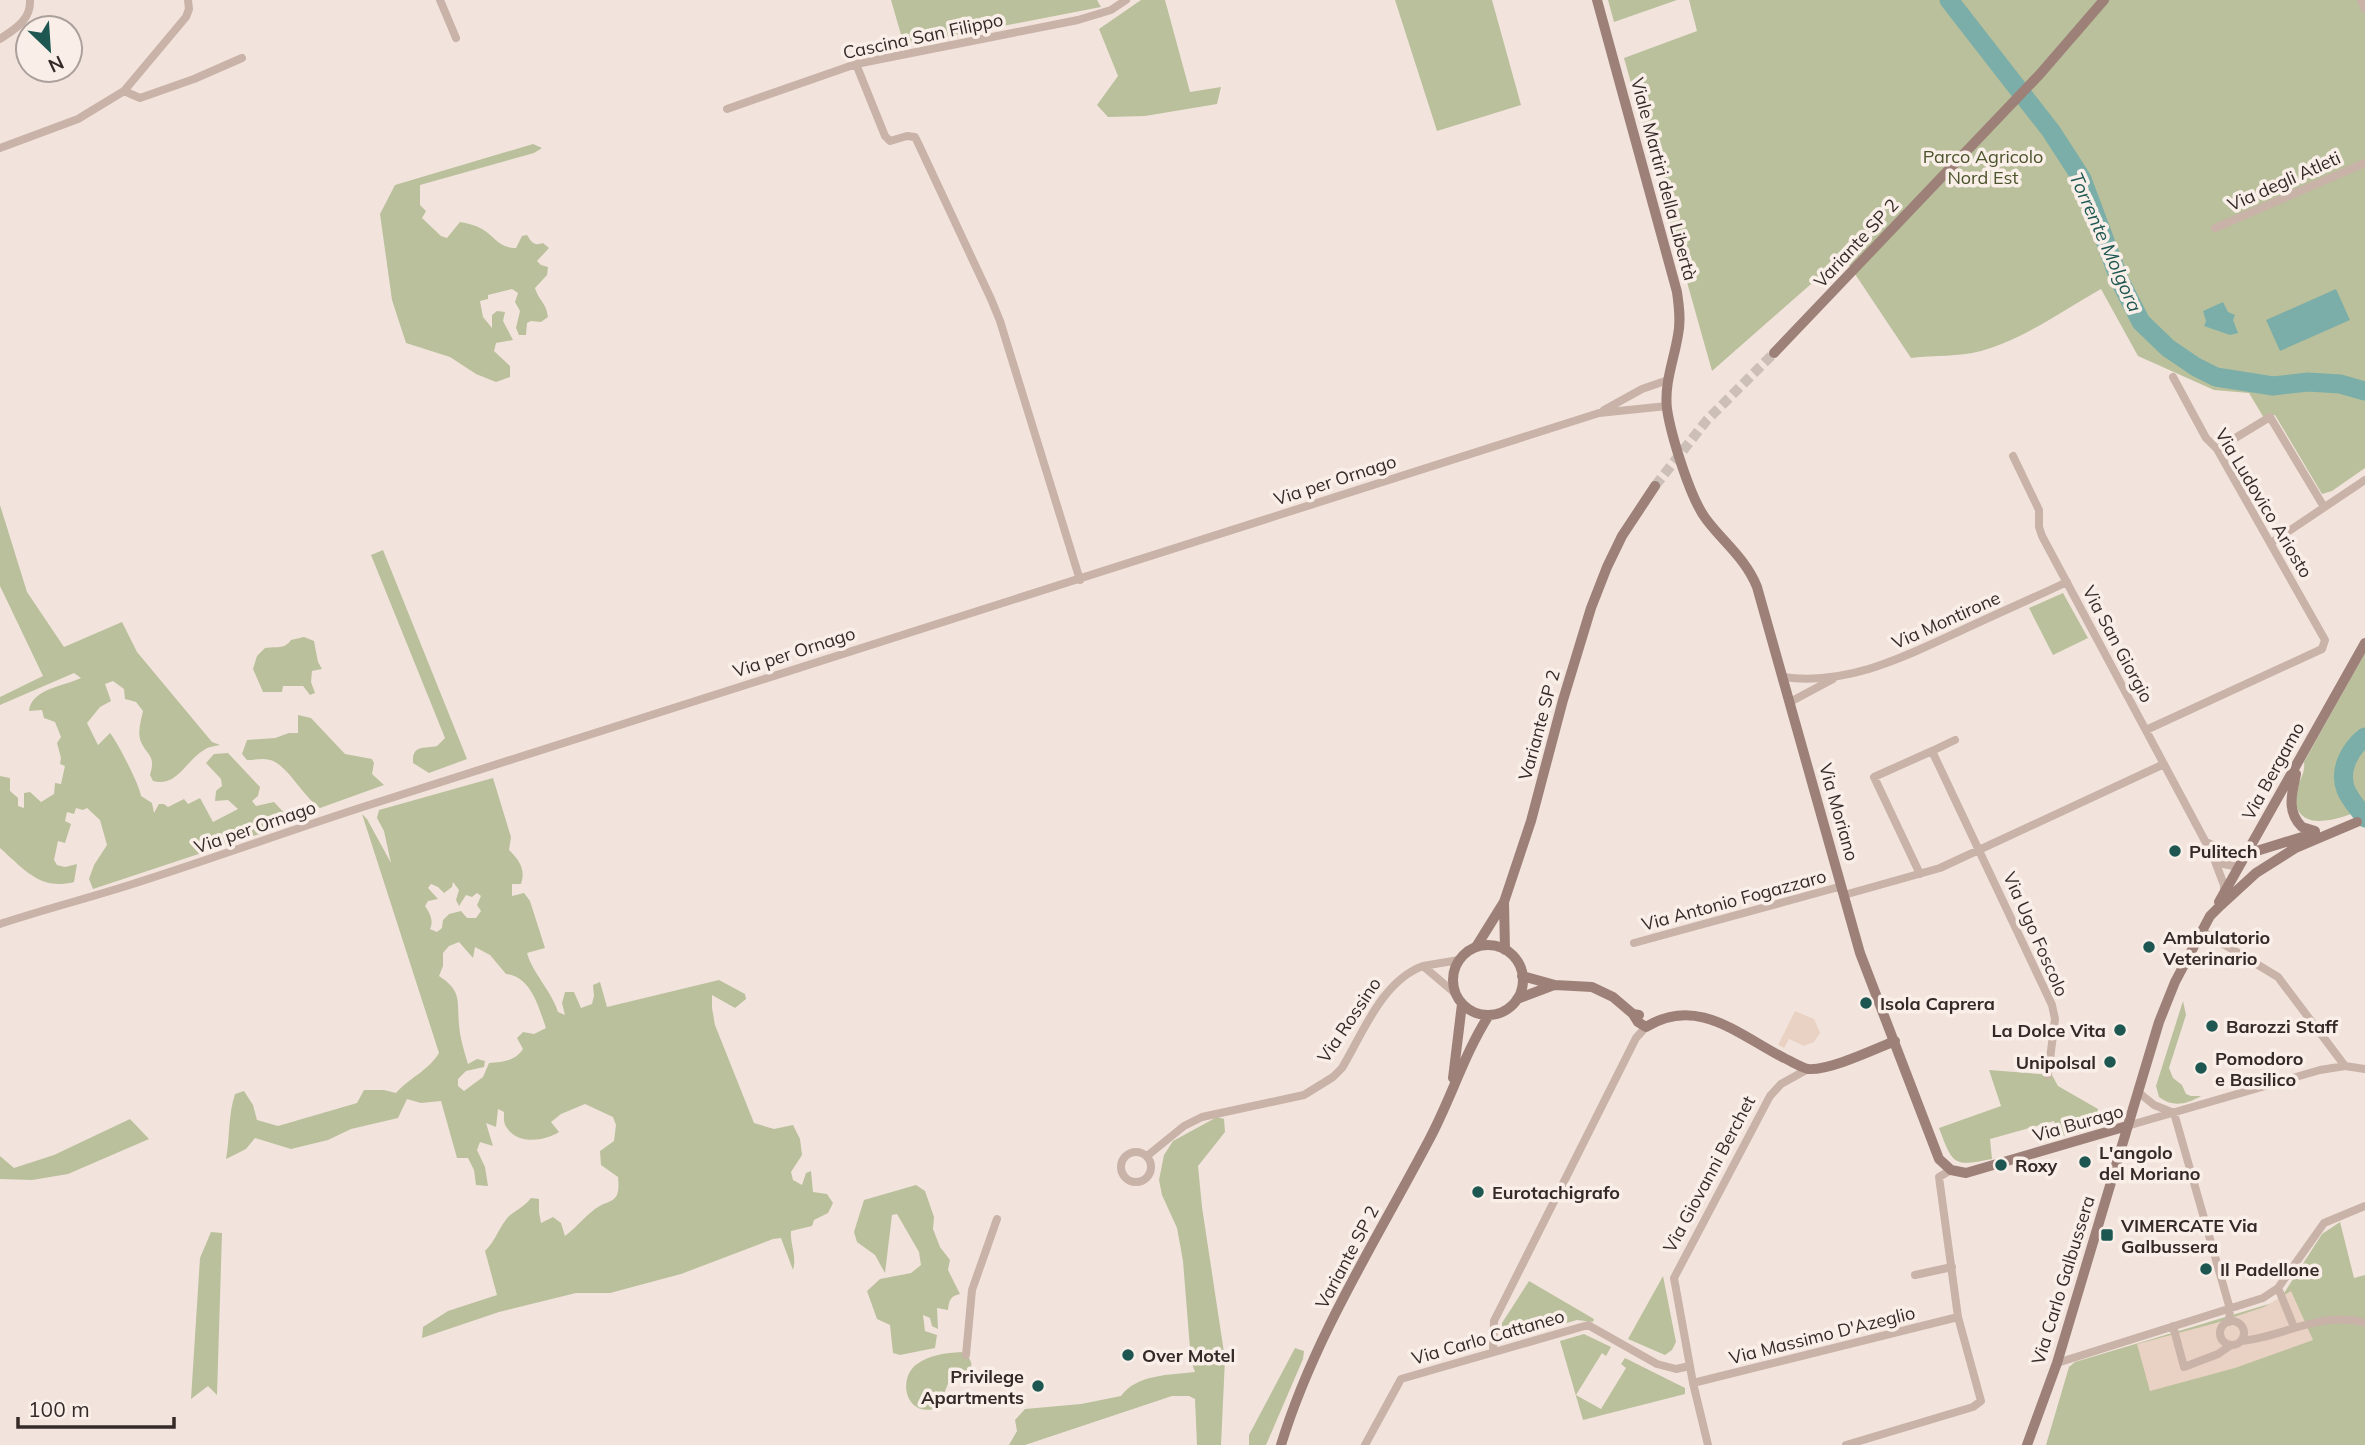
<svg xmlns="http://www.w3.org/2000/svg" width="2365" height="1445" font-family="Mulish,sans-serif">
	<style>
		.green { fill: #bac09c; fill-rule: evenodd }
		.plaza { fill: #e9d2c3 }
		.water { fill: #7baea8 }
		.lines { fill: none; stroke-linecap: round; stroke-linejoin: round }
		.river { stroke: #7baea8; stroke-width: 19 }
		.secondary-tunnel { stroke: #ccbfb8; stroke-width: 10; stroke-dasharray: 10 5; stroke-linecap: butt }
		.street { stroke: #c9b2a8; stroke-width: 8 }
		.secondary { stroke: #9d8179; stroke-width: 10 }
		.poi-dot { fill: #1e5752; stroke: #f9efe8; stroke-width: 2.5 }
		.labels { text-anchor: middle; dominant-baseline: central; stroke-width: 7; stroke-linejoin: round; paint-order: stroke }
		.street-label { font-size: 18px; fill: #362a28; stroke: #f9efe8 }
		.park-label { font-size: 18px; fill: #4c542c; stroke: #f9efe8 }
		.poi-label { font-size: 18px; font-weight: bold; fill: #362a28; stroke: #f9efe8; text-anchor: start }
		.water-label { font-size: 19px; font-style: italic; fill: #1e5752; stroke: #f9efe8 }
	</style>
	<rect width="100%" height="100%" fill="#f2e4dc"/>
	<path class="green" d="M891,0H1097L1101,7L904,45Z
		M1141,0H1165L1190,92L1221,87L1217,104L1145,116L1108,117L1097,105L1118,76L1099,29Z
		M1395,0H1492L1521,105L1437,131Z
		M1608,0H1677L1614,22Z
		M1689,0H2365V468L2332,491L2322,494L2275,415L2264,418L2249,393L2214,390L2138,356L2101,289C2064,310 2022,340 1981,351C1958,357 1935,355 1911,358L1843,256L1712,371L1624,58L1697,31Z
		M533,144L542,148L534,153L420,185V205L426,211L422,218L441,236L447,238L460,222C467,223 475,225 482,229C495,236 498,248 516,248L522,236L527,235C532,243 534,246 543,243L549,248L537,261L541,265L548,267L547,275L535,288C539,301 546,302 548,317L541,322L531,321L527,323L526,335H519L516,328L520,311L515,302L518,293L512,289L488,295V299L480,301L483,317L492,328V315L497,311L505,312L503,321L513,340L496,343L494,351L510,366V377L496,382L476,374L450,357L406,343L392,300L380,214L395,185Z
		M0,505L27,592L64,647L122,622L137,652L212,742L220,745C215,746 208,747 204,750C185,761 178,787 153,781L150,775C156,755 148,757 141,742C137,732 141,721 143,711L136,702L125,699L124,689L113,681L105,684L111,701L100,707L87,723L98,745L110,733C117,741 140,786 141,796L152,803L154,813L159,804H164L168,807L184,799L188,804L200,798L213,822L238,809L228,800L215,801L216,791L222,786L221,779L206,763L214,754L228,753L260,787L258,796L252,801L256,806L274,802L289,818L274,829L93,889L89,879L94,865L107,845L100,820L87,808L83,810L76,808L74,814L67,812L65,821L71,824L65,843L58,841L54,860L57,865L65,867L77,864L74,882C40,891 24,869 0,848V776L10,778V791L18,798V806L24,808V793L30,792L41,802L54,794L55,783L61,784L65,766L60,764L61,758L57,743L61,737L55,722L44,718L42,710L29,711C31,689 64,686 81,678L74,673L0,705V697L43,676L0,586Z
		M383,550L467,759L429,773L413,763C412,744 424,749 437,746L445,738L371,555Z
		M2063,593L2088,638L2053,655L2029,608Z
		M304,637L314,641L318,662L322,669L312,671L311,682L315,693L310,695L303,686H283L282,692H263L253,669L257,656L265,648C276,646 284,650 291,640Z
		M2365,653V809C2346,816 2304,834 2296,805C2295,801 2294,799 2295,794C2297,783 2306,774 2304,762Z
		M298,715L311,718L345,754L372,759L374,763L372,774L384,785L320,808C303,797 287,764 270,760C263,758 254,760 247,760L242,754L247,740L275,738L289,733H298Z
		M493,778L511,837L509,850C519,860 526,869 521,884H512V896L524,893L530,901L545,948L527,953C533,974 551,990 558,1012L565,1015L562,1003L565,992H574L581,1008L592,1004L594,996L593,985L600,982L607,1007L719,980L745,994L746,999L735,1008L712,995V1008L715,1025L754,1123L774,1129L793,1125L800,1139L802,1155L791,1172L793,1180L802,1185L806,1173L811,1171L813,1192L827,1194L833,1203L828,1213L814,1220L812,1226L791,1231C790,1245 797,1256 793,1270L781,1238L773,1239L681,1274L610,1293H576L499,1312L422,1338L423,1327L448,1311L497,1295L485,1251C495,1241 497,1232 505,1221C510,1212 522,1210 531,1198L539,1199V1212L541,1223L553,1217L561,1223L565,1236C576,1228 584,1217 595,1209C610,1198 621,1205 618,1177L601,1165L600,1151L614,1141L616,1125L613,1117L585,1104L561,1114L551,1122L559,1132C545,1141 518,1145 507,1128C503,1123 504,1117 504,1112L498,1109L496,1127L486,1123L493,1146L480,1142L477,1150L485,1167L488,1186L476,1185L474,1170L468,1158H457L441,1101L421,1103L407,1099L398,1118L351,1129L328,1140L291,1149L255,1138L246,1149L226,1159C230,1138 228,1115 235,1094L244,1091L253,1105L257,1120L278,1126L357,1103L364,1090H384L396,1093C409,1078 428,1071 439,1053L362,814L367,819L391,863L384,831L377,818L379,810ZM453,882L459,890L456,900L459,906L466,895L472,897L477,893L481,896L477,905L481,911L476,918H467L461,911L449,914L443,920L442,928L437,932L430,929C434,920 430,914 425,906L428,901L438,899L428,888L431,884L438,887L444,893L452,887ZM459,942L473,958L475,947L490,955L506,974C531,976 539,1008 546,1028L534,1034L523,1032L517,1038L523,1049C515,1061 503,1062 489,1063L483,1077L464,1091L458,1086V1079L466,1071L484,1067L485,1061L477,1059L468,1064C464,1051 460,1038 459,1025C457,1000 462,991 439,976L443,966V953L449,946Z
		M2183,1001L2186,1015L2169,1068L2173,1078L2182,1085L2186,1094L2191,1096H2201C2187,1104 2173,1108 2159,1097L2156,1086Z
		M1989,1070L2052,1075L2058,1086L2098,1109L2096,1125L2060,1137L2054,1121L1990,1139L1992,1159C1953,1167 1953,1165 1939,1128L2001,1106Z
		M1217,1117L1224,1119L1225,1132L1198,1166L1202,1207L1225,1359L1221,1445H1197L1195,1399L1189,1396H1172L1025,1445H1009L1017,1431L1015,1420L1025,1409L1081,1404L1121,1396C1137,1374 1170,1375 1195,1372L1191,1361L1183,1261L1177,1228L1162,1195L1159,1180L1164,1155L1173,1141Z
		M130,1119L149,1139L68,1174L32,1180L0,1179V1156L14,1168L54,1155Z
		M916,1185L925,1191L934,1217L933,1229L940,1247L950,1260L948,1270L960,1294C950,1296 949,1301 948,1310L937,1308L938,1329L932,1326L930,1318L923,1315L925,1331L937,1335L935,1348L900,1355L893,1353L890,1325L877,1319L867,1291L880,1279L911,1273L921,1265L919,1252L897,1214L892,1215L885,1273L875,1255L857,1242L854,1232L864,1200Z
		M2340,1222L2354,1278L2365,1275V1445H2046L2069,1367L2075,1362L2279,1301L2322,1234Z
		M211,1232L222,1233L217,1395L208,1386L191,1399L200,1258Z
		M1663,1276L1676,1342L1672,1350L1665,1355L1628,1339Z
		M1529,1281L1594,1319L1593,1322L1577,1320L1518,1337L1512,1336L1502,1327V1323Z
		M1584,1334L1611,1347L1606,1356L1602,1353L1576,1395L1601,1409L1626,1368L1621,1364L1625,1358L1685,1388V1394L1583,1420L1560,1341Z
		M1295,1348L1304,1351L1303,1359L1266,1445H1249V1435Z
		M961,1352C969,1356 974,1362 970,1371L950,1379L938,1408C905,1419 897,1378 917,1364C929,1355 946,1353 961,1352Z"/>
	<path class="plaza" d="M1795,1011L1814,1019L1820,1033L1814,1042L1804,1046L1789,1039L1784,1048L1778,1045Z
		M2291,1291L2313,1340L2235,1368L2150,1391L2137,1344L2216,1323L2264,1307Z"/>
	<path class="water" d="M2336,289L2350,320L2280,351L2266,320Z
		M2223,302L2228,312L2235,315L2233,320L2238,333L2230,335L2204,326L2206,321L2203,311Z"/>
	<g class="lines">
		<path class="river" d="M1949,0L2051,131L2082,179L2120,281L2141,322L2168,348L2196,367L2216,377L2273,386L2308,382L2340,384L2365,391
			M2365,737C2350,749 2338,770 2346,790C2350,800 2359,809 2365,818"/>
		<path class="secondary-tunnel" d="M1655,486L1707,420L1774,353"/>
		<path class="street" d="M440,0L456,38
			M2361,0L2365,9
			M0,39C15,29 31,20 30,0
			M856,64L885,136L890,141L907,136L915,137L918,143L991,299L1000,321L1080,580
			M124,91L140,98L194,79L242,58
			M727,109L856,64L1078,20L1111,10L1126,0
			M0,148L78,119L124,91L186,17L189,9L188,0
			M2215,228L2365,163
			M1604,410L1642,389L1668,380
			M2217,449L2270,417L2324,507
			M2013,456L2039,510V527L2042,536L2212,854L2223,864L2239,867
			M2271,543L2365,480
			M1783,677C1846,686 1902,658 1958,632C1994,615 2031,599 2067,582
			M1790,702L1833,679
			M2146,730L2322,649L2325,640L2217,449L2206,438L2173,377
			M1932,751L1955,740
			M2208,843L2229,852L2247,854
			M2213,856L2224,885V892
			M1920,874L1874,777L1932,751L2052,1005L2055,1019L2048,1075
			M1844,895L1940,868L2164,764
			M0,924C48,908 97,896 145,880C220,856 294,829 369,805C780,676 1189,542 1599,413L1667,406
			M2202,931L2278,977L2345,1066
			M1634,943L1835,888H1842
			M1456,994L1423,966L1459,960
			M2138,1092L2154,1105L2174,1113
			M2174,1113L2230,1309L2229,1322
			M2127,1126L2320,1070L2345,1066L2365,1069
			M1121 1167a15 15 0 1 1 30 0a15 15 0 1 1-30 0Z
			M1147,1156L1184,1126L1202,1117L1304,1095L1333,1077L1342,1068C1363,1033 1382,981 1423,966
			M1915,1275L1952,1267
			M2278,1288L2294,1327
			M2220 1333a12 12 0 1 1 24 0a12 12 0 1 1-24 0Z
			M2173,1326L2184,1367L2218,1354L2231,1345
			M2241,1341C2284,1337 2321,1310 2365,1323
			M1493,1351L1494,1321L1636,1038L1646,1027
			M966,1355L972,1290L997,1219
			M2057,1363L2263,1298L2278,1288L2324,1223L2365,1206
			M1693,1383L1958,1317
			M1365,1445L1401,1379L1588,1325L1657,1364L1676,1369L1690,1366
			M1708,1445L1693,1383L1674,1278L1770,1096L1781,1084L1808,1069
			M1846,1445L1973,1407L1981,1401L1958,1317L1939,1177L1951,1170"/>
		<path class="secondary" d="M1597,0L1677,292C1679,306 1681,321 1678,335C1674,360 1664,383 1667,409C1671,435 1690,498 1706,519C1724,543 1746,559 1757,587L1860,953L1939,1159L1951,1170L1966,1173L2127,1126
			M1774,353L2040,74L2104,0
			M2296,774C2292,793 2286,811 2302,827L2315,831
			M2291,850L2357,822
			M2247,854L2315,833
			M1504,902L1505,950
			M2219,902L2365,643
			M1453 980a35 35 0 1 1 70 0a35 35 0 1 1-70 0Z
			M1476,947L1504,902L1531,821L1563,700L1591,608L1607,567L1622,536L1655,486
			M1522,976L1555,985L1592,987L1613,997L1633,1014L1639,1015
			M1517,999L1554,985
			M1633,1014L1638,1022L1646,1027C1697,995 1739,1035 1784,1058C1791,1061 1800,1067 1808,1069C1829,1071 1875,1049 1895,1041
			M1453,1078L1462,1004
			M1281,1445C1314,1337 1377,1239 1429,1140C1451,1099 1464,1054 1489,1015
			M2027,1445L2057,1363L2138,1092L2159,1022L2175,982L2210,916L2220,906L2256,873L2297,847"/>
	</g>
	<g class="poi-dot">
		<circle cx="2175" cy="851" r="7"/>
		<circle cx="2149" cy="947" r="7"/>
		<circle cx="1866" cy="1003" r="7"/>
		<circle cx="2212" cy="1026" r="7"/>
		<circle cx="2120" cy="1030" r="7"/>
		<circle cx="2110" cy="1062" r="7"/>
		<circle cx="2201" cy="1068" r="7"/>
		<circle cx="2085" cy="1162" r="7"/>
		<circle cx="2001" cy="1165" r="7"/>
		<circle cx="1478" cy="1192" r="7"/>
		<rect x="2100" y="1228" width="14" height="14" rx="3.5"/>
		<circle cx="2206" cy="1269" r="7"/>
		<circle cx="1128" cy="1355" r="7"/>
		<circle cx="1038" cy="1386" r="7"/>
	</g>
	<g class="labels">
		<g class="street-label">
			<text transform="translate(923 36) rotate(-12)">Cascina San Filippo</text>
			<text transform="translate(1664 179) rotate(75)">Viale Martiri della Libertà</text>
			<text transform="translate(2284 181) rotate(-24)">Via degli Atleti</text>
			<text transform="translate(1856 243) rotate(-47)">Variante SP 2</text>
			<text transform="translate(1335 480) rotate(-18)">Via per Ornago</text>
			<text transform="translate(2264 503) rotate(59)">Via Ludovico Ariosto</text>
			<text transform="translate(1946 620) rotate(-24)">Via Montirone</text>
			<text transform="translate(2118 644) rotate(62)">Via San Giorgio</text>
			<text transform="translate(794 652) rotate(-18)">Via per Ornago</text>
			<text transform="translate(1539 725) rotate(-75)">Variante SP 2</text>
			<text transform="translate(2273 771) rotate(-61)">Via Bergamo</text>
			<text transform="translate(1839 812) rotate(74)">Via Moriano</text>
			<text transform="translate(255 827) rotate(-19)">Via per Ornago</text>
			<text transform="translate(1734 900) rotate(-15)">Via Antonio Fogazzaro</text>
			<text transform="translate(2036 934) rotate(66)">Via Ugo Foscolo</text>
			<text transform="translate(1349 1020) rotate(-56)">Via Rossino</text>
			<text transform="translate(2078 1123) rotate(-16)">Via Burago</text>
			<text transform="translate(1709 1174) rotate(-62)">Via Giovanni Berchet</text>
			<text transform="translate(1347 1257) rotate(-62)">Variante SP 2</text>
			<text transform="translate(2063 1280) rotate(-73)">Via Carlo Galbussera</text>
			<text transform="translate(1822 1335) rotate(-14)">Via Massimo D'Azeglio</text>
			<text transform="translate(1488 1337) rotate(-16)">Via Carlo Cattaneo</text>
		</g>
		<g class="park-label">
			<text x="1983" y="156">Parco Agricolo<tspan x="1983" dy="21">Nord Est</tspan></text>
		</g>
		<g class="poi-label">
			<text x="2189" y="851">Pulitech</text>
			<text x="2163" y="937">Ambulatorio<tspan x="2163" dy="21">Veterinario</tspan></text>
			<text x="1880" y="1003">Isola Caprera</text>
			<text x="2226" y="1026">Barozzi Staff</text>
			<text x="2106" y="1030" text-anchor="end">La Dolce Vita</text>
			<text x="2215" y="1058">Pomodoro<tspan x="2215" dy="21">e Basilico</tspan></text>
			<text x="2096" y="1062" text-anchor="end">Unipolsal</text>
			<text x="2099" y="1152">L'angolo<tspan x="2099" dy="21">del Moriano</tspan></text>
			<text x="2015" y="1165">Roxy</text>
			<text x="1492" y="1192">Eurotachigrafo</text>
			<text x="2121" y="1225">VIMERCATE Via<tspan x="2121" dy="21">Galbussera</tspan></text>
			<text x="2220" y="1269">Il Padellone</text>
			<text x="1142" y="1355">Over Motel</text>
			<text x="1024" y="1376" text-anchor="end">Privilege<tspan x="1024" dy="21">Apartments</tspan></text>
		</g>
		<g class="water-label">
			<text transform="translate(2106 242) rotate(66)">Torrente Molgora</text>
		</g>
	</g>
	<g transform="translate(49 49) rotate(155)"><circle r="33" fill="#f9efe8" stroke="#aba09b" stroke-width="2"/>
	<path d="M0-5L12 26L0 18L-12 26Z" fill="#1e5752"/>
	<text y="-10" font-size="19" font-weight="bold" text-anchor="middle" fill="#362a28">N</text>
	</g>
	<path d="M18 1417v10h156v-10" fill="none" stroke="#362a28" stroke-width="3.5"/>
	<text x="28" y="1417" font-size="21" fill="#362a28" stroke="#f9efe8" stroke-width="5" paint-order="stroke">100 m</text>
</svg>
